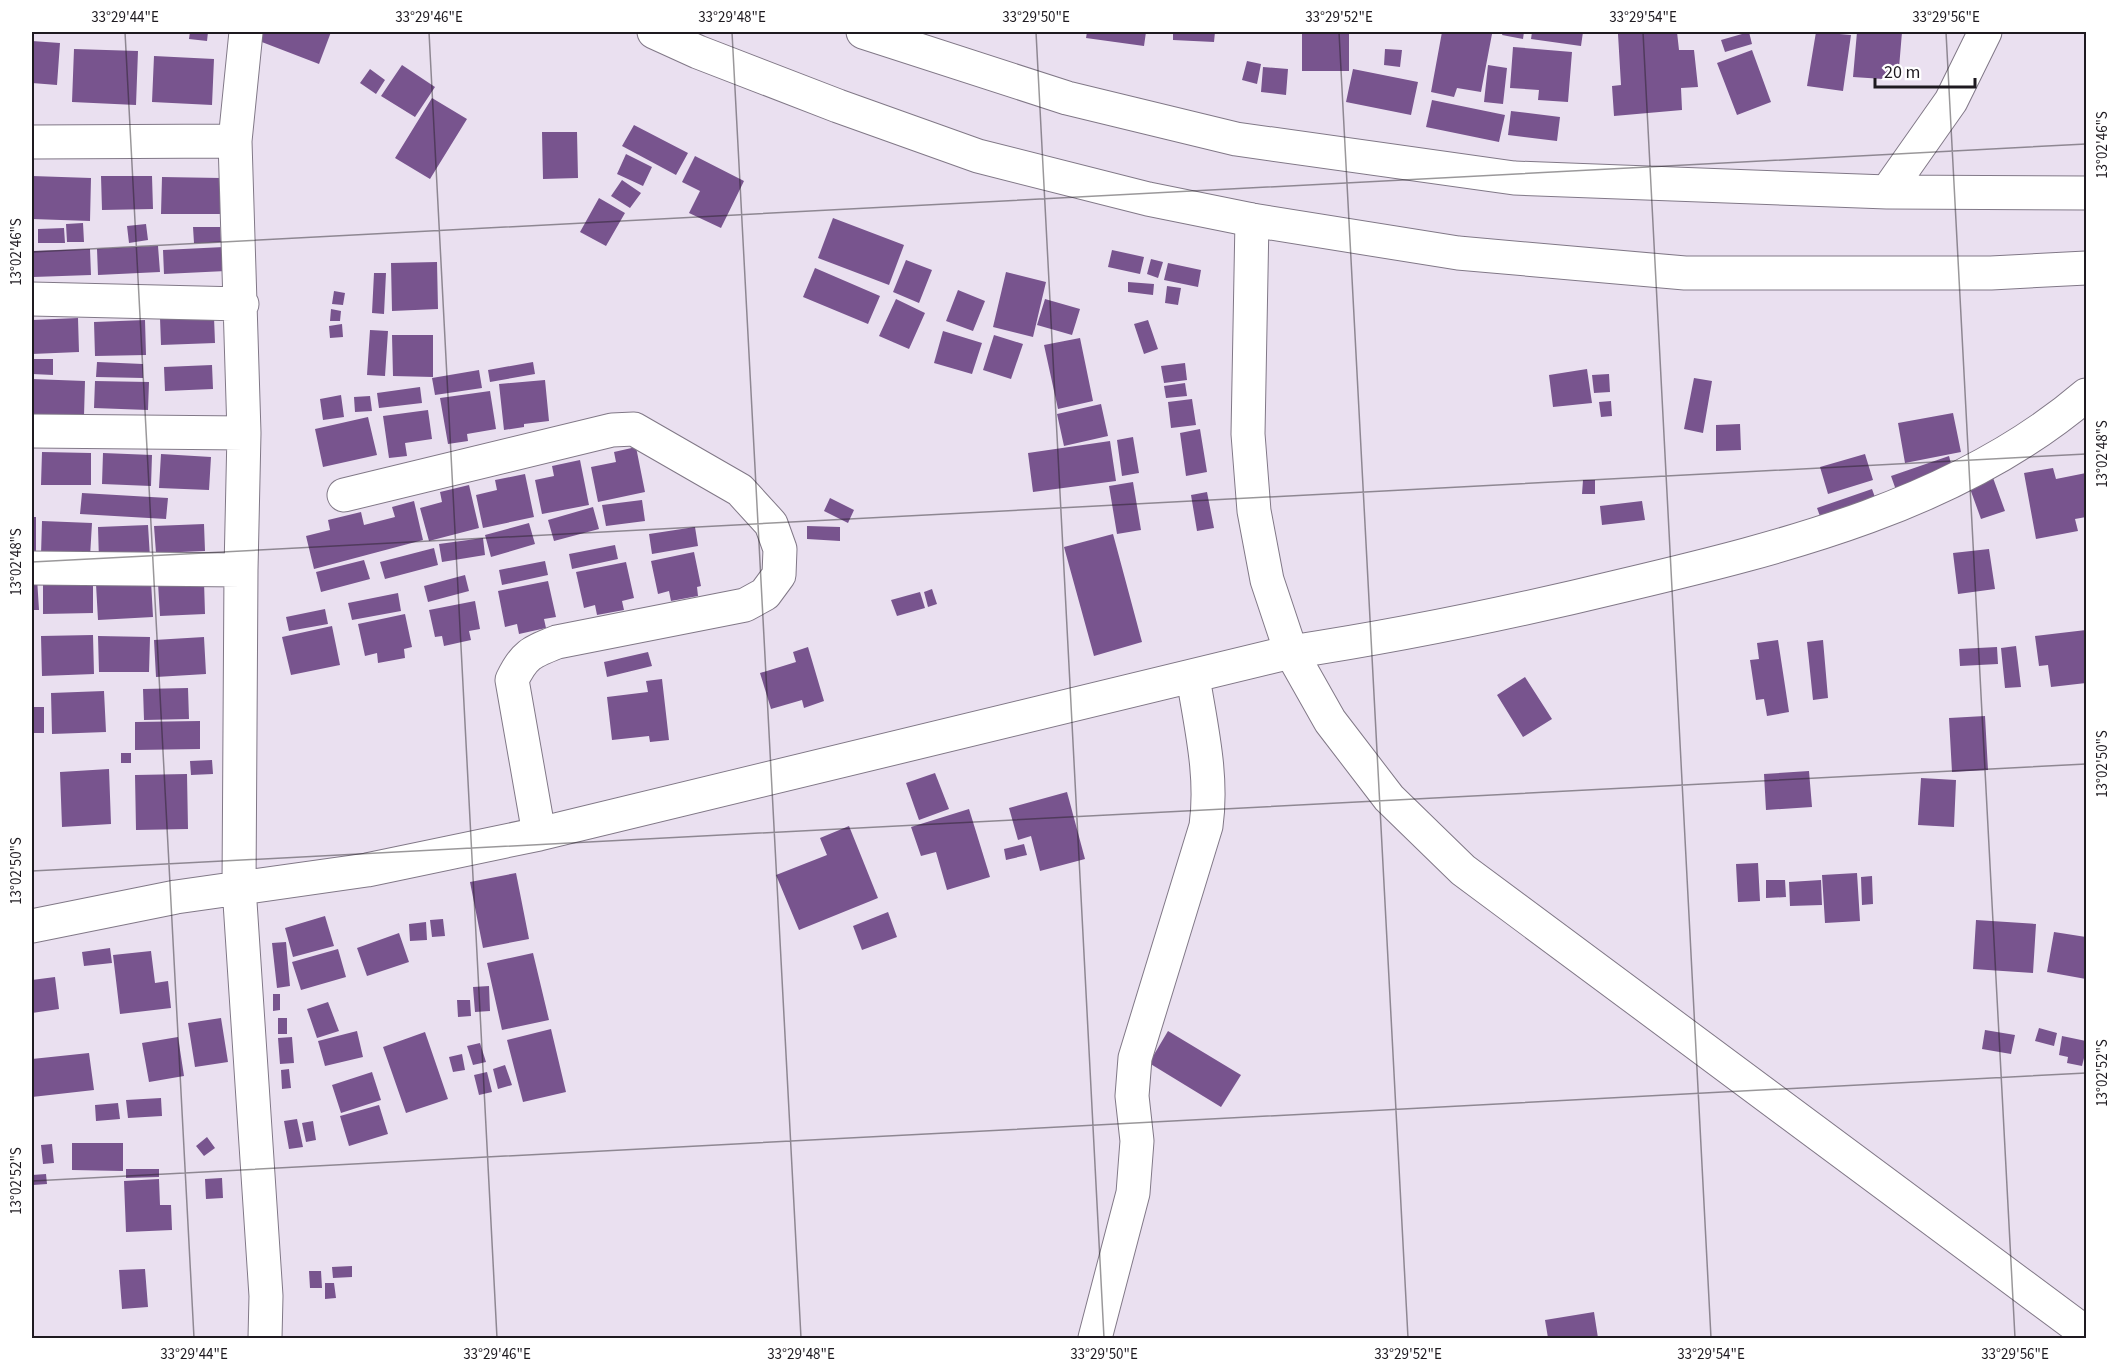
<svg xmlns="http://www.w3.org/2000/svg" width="2118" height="1370" font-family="'Source Sans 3',sans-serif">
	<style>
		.building { fill: #78548e }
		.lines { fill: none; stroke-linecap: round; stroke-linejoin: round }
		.street-casing { stroke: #817887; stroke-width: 35 }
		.secondary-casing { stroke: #817887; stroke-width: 35 }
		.primary-casing { stroke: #817887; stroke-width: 35 }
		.street { stroke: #fff; stroke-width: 33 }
		.secondary { stroke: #fff; stroke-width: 33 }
		.primary { stroke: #fff; stroke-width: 33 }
		.ticks { fill: none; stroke: #1e1a20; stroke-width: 1.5; stroke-opacity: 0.45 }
		.neatline { fill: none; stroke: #1e1a20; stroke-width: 2 }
		.ticks-label { font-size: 15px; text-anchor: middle; fill: #1e1a20 }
	</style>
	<rect width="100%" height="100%" fill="#eae0f0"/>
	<path class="building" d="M190,32H208L207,41L189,39Z
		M252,32H331L319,64L249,37Z
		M1087,32H1146L1144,46L1086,38Z
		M1173,32H1215L1214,42L1173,40Z
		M1302,32H1349V71H1302Z
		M1442,32L1492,34L1481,92L1457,88L1454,97L1431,92Z
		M1503,32H1524L1523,39L1502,35Z
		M1532,32H1583L1581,46L1531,39Z
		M1650,32H1677L1679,50H1694L1698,87L1681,88L1682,110L1614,116L1612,86L1621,85L1618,34Z
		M1749,32L1752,44L1725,52L1721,40Z
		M1816,32L1851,35L1843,91L1807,86Z
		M1857,32H1902L1898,80L1853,77Z
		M32,41L60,43L57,85L32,83Z
		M1513,47L1572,52L1568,102L1538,100L1539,90L1510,88Z
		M74,49L138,51L136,105L72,102Z
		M1385,49L1402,50L1400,67L1384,65Z
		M1752,50L1771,102L1737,115L1717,63Z
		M154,56L214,59L212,105L152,102Z
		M1247,61L1261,64L1257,84L1242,80Z
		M402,65L435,87L415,117L381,96Z
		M1488,65L1507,68L1503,104L1484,102Z
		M1263,67L1288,69L1286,95L1261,92Z
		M370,69L385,80L376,94L360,83Z
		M1353,69L1418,82L1411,115L1346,102Z
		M432,98L467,119L430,179L395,158Z
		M1432,100L1505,115L1499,142L1426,127Z
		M1511,111L1560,117L1557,141L1508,135Z
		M634,125L688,153L676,175L622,146Z
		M542,132H577L578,178L543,179Z
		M626,154L652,167L643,186L617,174Z
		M695,156L744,181L721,228L689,213L700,191L682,182Z
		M32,176L91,178L90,221L32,219Z
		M101,176H152L153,209L102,210Z
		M162,177L221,178L220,214H161Z
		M622,180L641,193L630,208L611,196Z
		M599,198L625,213L606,246L580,232Z
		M833,218L904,245L889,285L818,258Z
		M83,223L84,242H67L66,224Z
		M146,224L148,240L129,243L127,226Z
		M193,227H220L221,242L194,243Z
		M64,228L65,243H38V229Z
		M158,246L160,272L98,275L97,249Z
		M224,247L226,271L164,274L163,250Z
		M90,249L91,275L33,277L32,251Z
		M1112,250L1144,257L1140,274L1108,267Z
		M1151,259L1163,262L1158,278L1147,274Z
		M906,260L932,270L919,303L893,292Z
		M437,262L438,309L392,311L391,263Z
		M1168,263L1201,270L1198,287L1164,280Z
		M815,268L880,296L868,324L803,297Z
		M1006,272L1046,282L1033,337L993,327Z
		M374,273H386L384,314L372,313Z
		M1128,282L1154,284L1153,295L1128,292Z
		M1167,286L1181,288L1178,305L1165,303Z
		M958,290L985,301L973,331L946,321Z
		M334,291L345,293L343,305L332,304Z
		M896,299L925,313L909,349L879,336Z
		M1045,299L1080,309L1072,335L1037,325Z
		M331,309L341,311L340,321H330Z
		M214,317L215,343L161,345L160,318Z
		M78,318L79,352L32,354V320Z
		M145,320L146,355L95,356L94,322Z
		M1148,320L1158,349L1144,354L1134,324Z
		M342,324L343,337L330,338L329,326Z
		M370,330L388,331L385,376L367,375Z
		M943,331L982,343L972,374L934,363Z
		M392,335H433V377L393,376Z
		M994,335L1023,344L1011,379L983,370Z
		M1080,338L1093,401L1058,409L1044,345Z
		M32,359H53V375L32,374Z
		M97,362L143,364V378L96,377Z
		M533,362L535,374L490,382L488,370Z
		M1185,363L1187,380L1164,383L1161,366Z
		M212,365L213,389L165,391L164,367Z
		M1587,369L1592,403L1553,407L1549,375Z
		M479,370L482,388L435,395L432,378Z
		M1609,374L1610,392L1594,393L1592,375Z
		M1694,378L1712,381L1703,433L1684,429Z
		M32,379L85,381L84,416L32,414Z
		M545,380L549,421L524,424V427L504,430L499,384Z
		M95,381L149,382L148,410L94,408Z
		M1185,383L1187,396L1166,398L1164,386Z
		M420,387L422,403L379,408L377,393Z
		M490,391L496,429L467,434L468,441L448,444L440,398Z
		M341,395L344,417L323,420L320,399Z
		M370,396L372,411L355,412L354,397Z
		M1192,399L1196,425L1171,428L1168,402Z
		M1611,401L1612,416L1601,417L1599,402Z
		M1101,404L1108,436L1064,446L1057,414Z
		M428,410L432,439L405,443L407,456L389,458L383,416Z
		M1953,413L1961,452L1905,463L1898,423Z
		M368,417L377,455L323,467L315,429Z
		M1740,424L1741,450L1716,451V425Z
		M1200,429L1207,472L1186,476L1180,433Z
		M1133,437L1139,473L1122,476L1117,440Z
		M1110,441L1116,481L1033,492L1028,453Z
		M636,447L645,492L598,502L591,467L616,462L614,452Z
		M42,452L91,453V485H41Z
		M103,453L152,455L151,486L102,484Z
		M161,454L211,457L209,490L159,488Z
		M1865,454L1873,480L1828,494L1820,467Z
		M1949,456L1953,471L1896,490L1891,476Z
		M580,460L589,505L542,514L535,480L554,476L552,466Z
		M2053,468L2056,479L2086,473V517L2075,519L2078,531L2036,539L2024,473Z
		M525,474L534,517L483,528L476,495L497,490L495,480Z
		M1992,475L2005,511L1981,519L1968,483Z
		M1583,480H1595V494H1582Z
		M1133,482L1141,530L1117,534L1109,486Z
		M469,485L479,528L429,541L420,508L442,502L440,492Z
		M1872,489L1876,500L1821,519L1817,508Z
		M1207,492L1214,528L1197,531L1191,495Z
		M82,493L168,498L166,519L80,514Z
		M830,498L854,510L848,523L824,511Z
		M642,500L645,521L606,526L602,505Z
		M414,501L423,540L314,569L306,536L330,530L328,520L361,512L364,525L395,517L392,507Z
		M1642,501L1645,520L1602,525L1600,506Z
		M593,507L599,529L554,541L548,520Z
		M32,517H36V552H32Z
		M42,521L92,523L90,557L41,555Z
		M529,523L535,544L491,557L485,535Z
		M204,524L205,551L156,553L154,526Z
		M148,525L150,558L99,561L98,527Z
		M807,526L840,527V541L807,539Z
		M695,527L698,546L652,554L649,534Z
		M1113,534L1142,642L1094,656L1064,547Z
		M483,538L485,555L442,562L439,544Z
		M615,545L618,559L572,569L569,554Z
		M434,548L438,565L385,579L380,562Z
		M1989,549L1995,589L1958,594L1953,553Z
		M694,552L701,586L697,587L698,596L671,601L669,591L658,594L651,561Z
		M364,560L370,579L321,592L316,572Z
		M545,561L548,575L502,585L499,570Z
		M626,562L634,598L622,601L624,610L597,615L595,605L584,608L576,572Z
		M465,575L469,591L428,602L424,586Z
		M32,578H37L39,610H32Z
		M93,578V613L43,614V579Z
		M151,581L153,617L98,620L96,584Z
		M204,581L205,614L160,616L158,583Z
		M548,581L556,617L544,619L546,628L519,634L517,624L505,627L498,591Z
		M932,589L937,604L928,607L924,592Z
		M920,592L925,608L897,616L891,600Z
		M398,593L401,611L352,620L348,603Z
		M475,601L480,629L469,631L471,640L444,646L442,636L435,637L429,610Z
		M325,609L328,624L289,631L286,617Z
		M405,614L412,647L404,649L405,658L378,663L377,653L365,656L358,624Z
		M332,626L340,665L291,675L282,637Z
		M2086,630V683L2051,687L2048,665L2039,666L2035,636Z
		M93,635L94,674L42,676L41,636Z
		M98,636L150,637L149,672H99Z
		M204,637L206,674L156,677L154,640Z
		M1778,640L1789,712L1767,716L1764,699L1756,700L1750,660L1759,659L1757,643Z
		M1823,640L1828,698L1813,700L1807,642Z
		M2016,646L2021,687L2005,688L2001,648Z
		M808,647L824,701L804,708L802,700L771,709L760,673L796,662L793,652Z
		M1997,647L1998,664L1960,666L1959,649Z
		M648,652L652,666L607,677L604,662Z
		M1525,677L1552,719L1523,737L1497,695Z
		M662,679L669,740L650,742L649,736L612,740L607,697L648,692L646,681Z
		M188,688L189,719L144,720L143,689Z
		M104,691L106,732L52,734L51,693Z
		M32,707H44V733H32Z
		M1985,716L1988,770L1952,772L1949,718Z
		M200,721V749L135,750V722Z
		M121,753H131V763H121Z
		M212,760L213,774L191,775L190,761Z
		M109,769L111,824L62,827L60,772Z
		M1809,771L1812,807L1766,810L1764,774Z
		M935,773L949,809L919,820L906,783Z
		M187,774L188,829L136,830L135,775Z
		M1921,778L1956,780L1954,827L1918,825Z
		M1067,792L1085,859L1040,871L1031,836L1018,840L1009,808Z
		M969,809L990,877L947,890L936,852L921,856L911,827Z
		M849,826L878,898L799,930L776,875L827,855L820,838Z
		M1024,844L1027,855L1006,860L1004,849Z
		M1758,863L1760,901L1738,902L1736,864Z
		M516,873L529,939L483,948L470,882Z
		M1857,873L1860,921L1825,923L1822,875Z
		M1872,876L1873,904L1862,905L1861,877Z
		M1766,880H1785L1786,897L1766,898Z
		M1821,880L1822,905L1790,906L1789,882Z
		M888,912L897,937L862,950L853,926Z
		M325,916L334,946L293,957L285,928Z
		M443,919L445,936L432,937L430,920Z
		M1976,920L2036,924L2033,973L1973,969Z
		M426,922L427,940L410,941L409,924Z
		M2054,932L2086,937V979L2047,972Z
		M399,933L409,962L367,976L357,948Z
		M286,942L290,986L277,988L272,943Z
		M110,948L112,963L84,966L82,952Z
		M338,949L346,977L301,990L292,962Z
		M151,951L155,983L168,981L171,1008L120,1014L113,955Z
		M533,953L549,1020L502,1030L487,963Z
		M55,977L59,1009L32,1013V980Z
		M489,986L490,1011L475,1012L473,987Z
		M273,994H280V1010L273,1011Z
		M457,1000H470L471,1016L458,1017Z
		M328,1002L339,1031L317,1038L307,1009Z
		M221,1018L228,1062L195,1067L188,1023Z
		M278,1018H287V1034H278Z
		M2039,1028L2057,1033L2054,1046L2035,1041Z
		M551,1029L566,1092L523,1102L507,1040Z
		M1985,1030L2015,1035L2011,1054L1982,1049Z
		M357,1031L363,1057L325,1066L318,1041Z
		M1168,1031L1241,1075L1221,1107L1149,1063Z
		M425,1032L448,1099L406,1113L383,1047Z
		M2062,1036L2086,1041V1058H2084L2082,1066L2067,1063L2068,1057L2059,1055Z
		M178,1037L184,1076L149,1082L142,1043Z
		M292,1037L294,1063L280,1064L278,1038Z
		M480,1043L486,1062L473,1065L467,1046Z
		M89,1053L94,1090L32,1097V1059Z
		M462,1054L465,1070L453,1072L449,1057Z
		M505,1065L512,1085L498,1089L493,1069Z
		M289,1069L291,1088L282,1089L281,1070Z
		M372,1072L381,1100L341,1113L332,1085Z
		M487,1072L492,1092L479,1095L474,1075Z
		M161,1098L162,1116L128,1118L126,1100Z
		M118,1103L120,1119L96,1121L95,1105Z
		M379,1105L388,1134L349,1146L340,1116Z
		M297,1119L303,1147L289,1149L284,1121Z
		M313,1121L316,1140L306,1142L302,1123Z
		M207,1137L215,1148L204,1156L196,1146Z
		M72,1143H123V1171L72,1170Z
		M52,1144L54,1163L43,1164L41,1145Z
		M126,1169H159V1177L126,1178Z
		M46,1174L47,1184L33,1185L32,1175Z
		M222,1178L223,1198L206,1199L205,1179Z
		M159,1179L160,1205H171L172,1230L126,1232L124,1181Z
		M352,1266V1277L333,1278L332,1267Z
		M145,1269L148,1307L122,1309L119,1270Z
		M309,1271H321L322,1288H310Z
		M325,1283H334L336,1298L325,1299Z
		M1594,1312L1598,1338H1548L1545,1320Z"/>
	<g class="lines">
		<defs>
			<path id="street" d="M246,32L235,141L244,433L241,570L239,887L266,1296L265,1338
				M863,32L1067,98L1236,139L1514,178L1887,192L2086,193
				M32,142L235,141
				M1887,192L1951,101L1985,32
				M32,299L242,304
				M32,431L244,433
				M344,495L612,430L634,429L740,490L771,524L780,549L779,575L765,594L745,605L557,642C531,652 524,655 512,680L539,834
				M32,568L241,570
				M32,926L176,897L367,870L539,834L1291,652C1403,635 1514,612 1625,585C1785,547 1959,504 2086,395
				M1095,1338L1133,1193L1137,1141L1132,1096L1135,1058L1206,826C1213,776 1201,727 1193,677"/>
			<path id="secondary" d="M1252,220L1248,434L1254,511L1267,580L1291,652L1330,721L1389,798L1463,870L2086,1333"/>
			<path id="primary" d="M654,32L698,52L838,106L978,156L1148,199L1252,220L1458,253L1685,273H1991L2086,268"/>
		</defs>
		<use href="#street" class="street-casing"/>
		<use href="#secondary" class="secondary-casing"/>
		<use href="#primary" class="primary-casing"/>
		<use href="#street" class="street"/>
		<use href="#secondary" class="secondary"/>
		<use href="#primary" class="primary"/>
	</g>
	<path class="ticks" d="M125,32L194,1338M429,32L497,1338M732,32L801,1338M1036,32L1104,1338M1339,32L1408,1338M1643,32L1711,1338M1946,32L2015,1338M32,252L2086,144M32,562L2086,454M32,871L2086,764M32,1181L2086,1073"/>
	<rect width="2118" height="1370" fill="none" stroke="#ffffff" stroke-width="66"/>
	<path d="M1875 78v9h100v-9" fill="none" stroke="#1e1a20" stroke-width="3"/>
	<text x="1884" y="78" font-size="18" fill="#1e1a20" stroke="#ffffff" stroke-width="4.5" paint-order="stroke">20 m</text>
	<rect x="33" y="33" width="2052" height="1304" class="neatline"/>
	<g class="ticks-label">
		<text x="125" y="22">33°29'44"E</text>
		<text x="429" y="22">33°29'46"E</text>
		<text x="732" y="22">33°29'48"E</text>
		<text x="1036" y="22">33°29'50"E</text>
		<text x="1339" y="22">33°29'52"E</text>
		<text x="1643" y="22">33°29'54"E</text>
		<text x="1946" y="22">33°29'56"E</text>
		<text transform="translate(2102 145) rotate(-90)" y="5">13°02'46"S</text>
		<text transform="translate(16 252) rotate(-90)" y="5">13°02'46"S</text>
		<text transform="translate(2102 454) rotate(-90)" y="5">13°02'48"S</text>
		<text transform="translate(16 562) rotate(-90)" y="5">13°02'48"S</text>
		<text transform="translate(2102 764) rotate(-90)" y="5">13°02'50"S</text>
		<text transform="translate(16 871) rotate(-90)" y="5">13°02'50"S</text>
		<text transform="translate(2102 1073) rotate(-90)" y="5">13°02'52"S</text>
		<text transform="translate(16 1181) rotate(-90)" y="5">13°02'52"S</text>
		<text x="194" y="1359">33°29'44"E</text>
		<text x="497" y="1359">33°29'46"E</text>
		<text x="801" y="1359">33°29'48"E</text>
		<text x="1104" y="1359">33°29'50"E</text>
		<text x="1408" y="1359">33°29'52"E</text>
		<text x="1711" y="1359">33°29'54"E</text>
		<text x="2015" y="1359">33°29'56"E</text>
	</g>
</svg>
